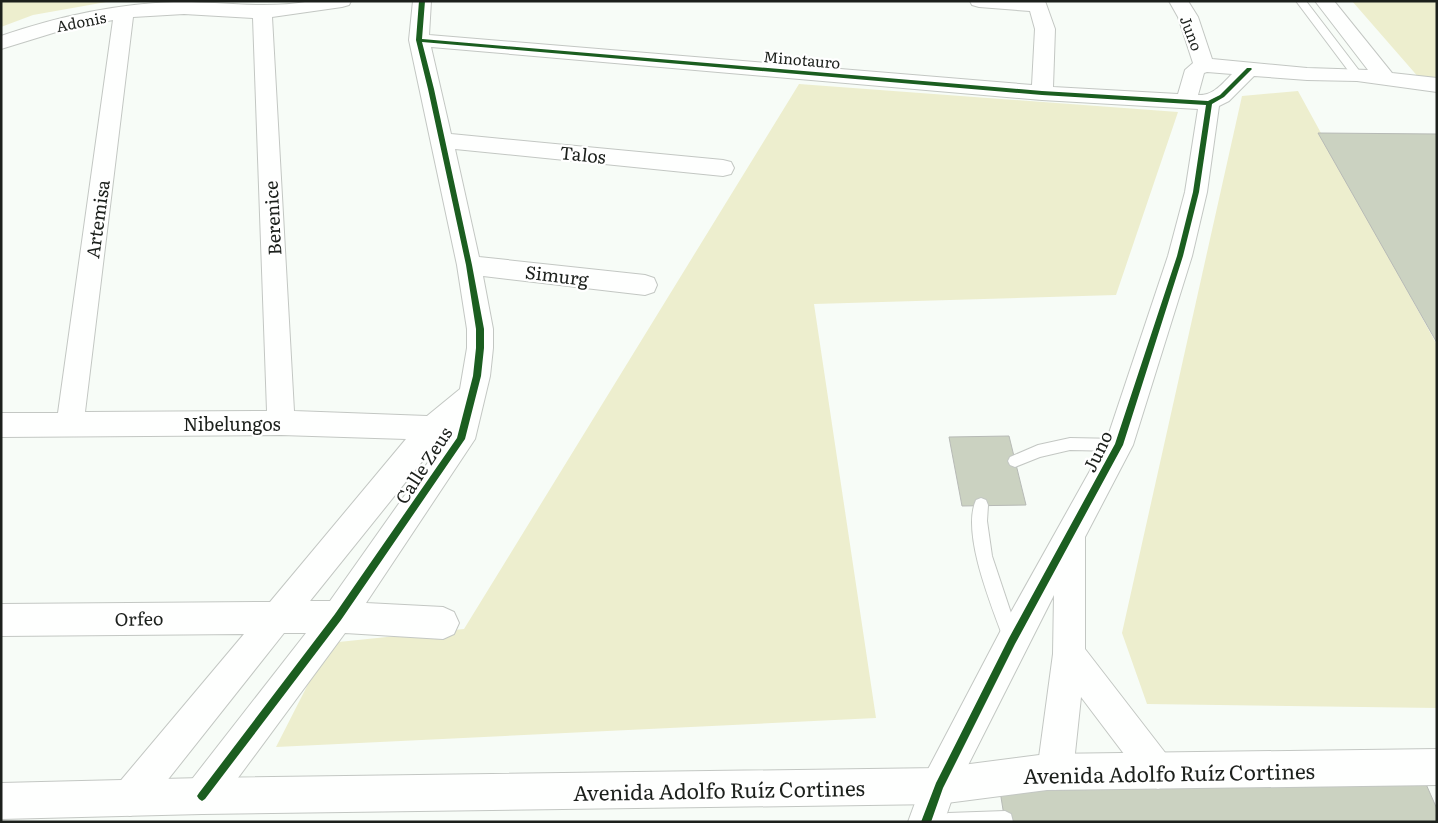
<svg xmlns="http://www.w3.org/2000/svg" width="1438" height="823" font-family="Literata,serif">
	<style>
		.green { fill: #edeece }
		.building { fill: #cbd2c1; stroke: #b7bab6 }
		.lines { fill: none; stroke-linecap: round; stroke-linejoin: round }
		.service-casing { stroke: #c3c7c3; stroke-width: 2 }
		.minor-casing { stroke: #c3c7c3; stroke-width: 2 }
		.primary-casing { stroke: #c3c7c3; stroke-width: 2 }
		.service { fill: #fefffe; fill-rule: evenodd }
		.minor { fill: #fefffe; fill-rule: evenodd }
		.primary { fill: #fefffe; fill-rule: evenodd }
		.cycleway-casing { stroke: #fff; stroke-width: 3 }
		.cycleway { fill: #1b5e20; fill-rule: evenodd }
		.labels { text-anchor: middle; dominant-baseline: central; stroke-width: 4.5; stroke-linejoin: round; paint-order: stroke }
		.far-street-label { font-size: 15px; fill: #1c201c; stroke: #fff }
		.street-label { font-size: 18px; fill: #1c201c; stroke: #fff }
		.near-street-label { font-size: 21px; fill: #1c201c; stroke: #fff }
	</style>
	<rect width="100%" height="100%" fill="#f7fcf7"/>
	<path class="green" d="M1,1H112L33,15L1,27Z
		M1352,1H1437V88L1427,87Z
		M799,84L1178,112L1116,295L814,304L876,718L276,747L329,643L464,629Z
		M1298,91L1437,345V708L1147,704L1122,633L1242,96Z"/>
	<path class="building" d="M1318,133L1437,134V343Z
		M1009,436L1026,505L962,506L949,437Z
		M1426,784L1437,809V822H1005L1000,791Z"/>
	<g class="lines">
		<defs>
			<path id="service" d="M1296,1H1306L1361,73V77H1353Z
				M1070,438L1119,439L1124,441L1126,445L1124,449L1119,451L1070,450L1040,457L1015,467L1010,465L1008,461L1010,457L1038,445Z
				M981,498L986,500L988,505L987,521L992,556L1020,640L1018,646L1012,648L1006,646L1004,640C992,607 961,533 976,500Z
				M1005,811L1011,814L1013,822H939L942,816L948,813Z"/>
			<path id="minor" d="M311,1H351L349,5L342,7L272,17L294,411L427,416L460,389L467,348V329L457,265L409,40L413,1H431L429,35L1032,85L1035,29L1030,11L979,7L972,5L970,1H1045L1055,29L1053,87L1178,94L1185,70L1193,63L1178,17L1169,1H1188L1198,17L1212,59L1307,68L1368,70L1315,1H1334L1392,73L1437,78V92L1357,81L1307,80L1254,76L1229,101L1219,106L1207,192L1192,256L1133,445L1085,537V649L1170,759L1176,771L1170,783L1158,789L1146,783L1081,697L1073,772L1067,784L1055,790L1043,784L1037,772L1053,654L1054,595L954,793L944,822H908L926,773L1001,630L1106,442L1168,256L1185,192L1198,109L1042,100L431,47L451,134L723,160L731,162L734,168L731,174L723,176L455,149L479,257L645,275L654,278L657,285L654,292L645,295L483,276L493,329V348L490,376L475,439L366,603L443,607L454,612L459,623L454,634L443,639L345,633L215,809L202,814L189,809L184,796L189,783L306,633H284L143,811L130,816L117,811L112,798L117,785L244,634L1,636V604L270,602L406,439L281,435L1,437V413H58L113,20L66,29L1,49V36C56,17 115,4 174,2C222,1 262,10 311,1ZM184,14L253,18L267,411L85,412L133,17ZM1207,72L1232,74C1222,84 1213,96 1198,95L1204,73ZM437,443L441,444L330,601H310Z"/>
			<path id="primary" d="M1437,749V785L1047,790L939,804L202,814L1,819V783L202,778L939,768L1047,754Z"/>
		</defs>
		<use href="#service" class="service-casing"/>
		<use href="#minor" class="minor-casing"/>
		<use href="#primary" class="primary-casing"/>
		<use href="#service" class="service"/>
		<use href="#minor" class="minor"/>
		<use href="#primary" class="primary"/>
		<defs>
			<path id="cycleway" d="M419,1H425L422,39L1042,91L1208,101L1220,95L1247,68H1251L1252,69L1224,97L1212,104L1199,192L1183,256L1123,445L1015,644L943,788L931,822H921L936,783L1009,638L1115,444L1177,256L1193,192L1206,105L1042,95L422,42L434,89L472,265L484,329V348L481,376L465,439L341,620L205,799L202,801L199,799L197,796L199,793L335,614L457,438L473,376L476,348V329L466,265L428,89L416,40Z"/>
		</defs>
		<use href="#cycleway" class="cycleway-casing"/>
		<use href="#cycleway" class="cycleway"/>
	</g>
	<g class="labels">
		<g class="far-street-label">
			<text transform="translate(81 21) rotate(-11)">Adonis</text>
			<text transform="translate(1192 33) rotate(69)">Juno</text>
			<text transform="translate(802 59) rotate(5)">Minotauro</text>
		</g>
		<g class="street-label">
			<text transform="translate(583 154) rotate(6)">Talos</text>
			<text transform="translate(272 218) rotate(-93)">Berenice</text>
			<text transform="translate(97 219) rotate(-82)">Artemisa</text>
			<text transform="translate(557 275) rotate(7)">Simurg</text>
			<text x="232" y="423">Nibelungos</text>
			<text transform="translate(1097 451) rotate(-64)">Juno</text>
			<text transform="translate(423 465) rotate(-57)">Calle Zeus</text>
			<text transform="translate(139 618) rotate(-1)">Orfeo</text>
		</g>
		<g class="near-street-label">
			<text transform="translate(1169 772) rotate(-1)">Avenida Adolfo Ruíz Cortines</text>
			<text transform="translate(719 789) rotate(-1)">Avenida Adolfo Ruíz Cortines</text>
		</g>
	</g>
	<rect width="1438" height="823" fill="none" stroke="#1c201c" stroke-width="5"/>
</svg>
